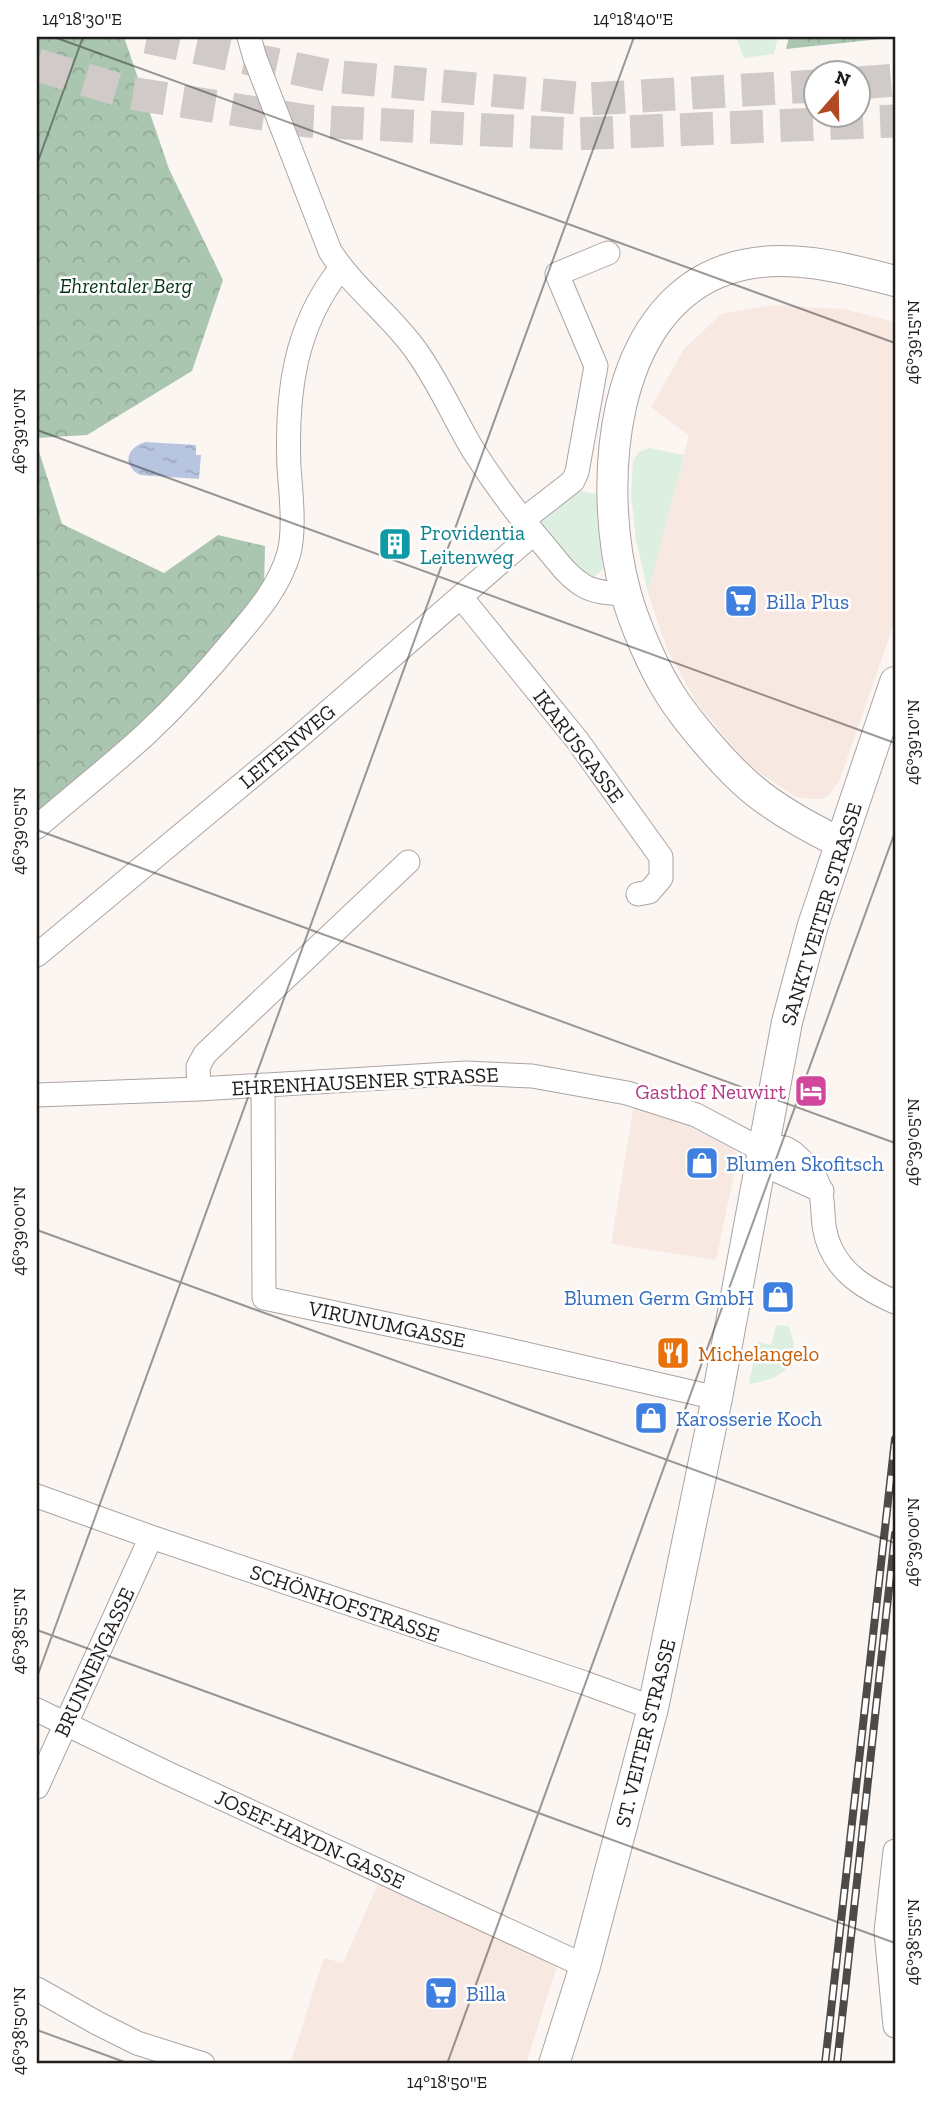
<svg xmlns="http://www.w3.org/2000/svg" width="932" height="2101" font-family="'Zilla Slab',serif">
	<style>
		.built { fill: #f7e8e2 }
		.grass { fill: #ddefe1 }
		.forest { fill: url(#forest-crowns) }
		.water { fill: url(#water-ripples) }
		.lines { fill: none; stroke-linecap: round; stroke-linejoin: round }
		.highway-tunnel { stroke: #d0cbc8; stroke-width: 33; stroke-dasharray: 33 17; stroke-linecap: butt }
		.minor-casing { stroke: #aaa4a2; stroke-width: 25 }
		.major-casing { stroke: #aaa4a2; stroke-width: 32 }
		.minor { stroke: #fff; stroke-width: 23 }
		.major { stroke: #fff; stroke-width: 30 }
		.rail-casing { stroke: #4d4a48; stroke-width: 8 }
		.rail { stroke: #fff; stroke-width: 5; stroke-dasharray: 16; stroke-linecap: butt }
		.ticks { fill: none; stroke: #201e1d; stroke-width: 2; stroke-opacity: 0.45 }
		.labels { text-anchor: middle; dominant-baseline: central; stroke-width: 5; stroke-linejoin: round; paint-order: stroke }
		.park-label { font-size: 21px; font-style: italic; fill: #033417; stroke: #fff }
		.culture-label { font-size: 21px; fill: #0d838f; stroke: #fff; text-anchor: start }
		.shop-label { font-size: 21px; fill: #366cbe; stroke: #fff; text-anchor: start }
		.street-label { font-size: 21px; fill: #201e1d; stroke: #fff }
		.hotel-label { font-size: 21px; fill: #b23c85; stroke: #fff; text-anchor: end }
		.food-label { font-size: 21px; fill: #c56008; stroke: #fff; text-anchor: start }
		.neatline { fill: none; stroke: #201e1d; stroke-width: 2.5 }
		.ticks-label { font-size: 18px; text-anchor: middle; fill: #201e1d }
	</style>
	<defs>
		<pattern id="forest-crowns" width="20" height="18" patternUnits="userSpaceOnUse" patternTransform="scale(1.75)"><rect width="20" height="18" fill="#aac6b0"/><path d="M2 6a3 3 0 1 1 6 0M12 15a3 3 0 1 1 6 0" fill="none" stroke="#92aa97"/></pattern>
		<pattern id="water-ripples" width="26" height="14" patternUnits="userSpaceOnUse" patternTransform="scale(1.75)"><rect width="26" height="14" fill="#b7c5e1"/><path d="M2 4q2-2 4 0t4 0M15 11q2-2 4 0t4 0" fill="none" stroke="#9da9c1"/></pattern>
	</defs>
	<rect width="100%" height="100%" fill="#fcf6f3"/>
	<path class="built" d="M773,305L844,309L895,322V621L840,779L830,794L822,799H812L796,797L749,766L697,703L667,649L648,593L689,435L651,407L684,349L721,314Z
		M634,1104L692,1123L730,1143L738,1155L716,1260L611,1244Z
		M381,1877L555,1961L557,1966L526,2064H290L324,1958L343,1963Z"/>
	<path class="grass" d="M736,37H778L774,54L744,58Z
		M649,448L684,455L648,593L636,540L631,495L633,461L639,452Z
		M574,490L597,494L603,569L594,577L581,574L541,526V519Z
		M776,1325L789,1326C791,1333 794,1342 794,1349C794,1374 769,1381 749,1384L757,1342L771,1345Z"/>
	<path class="forest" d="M37,37H124L169,169L223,280L192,371L87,435L37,438Z
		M789,37H881L880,39L786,49Z
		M37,445L62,524L164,573L218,535L265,546L264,587L212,659L37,819Z"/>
	<path class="water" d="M145,442L196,445V455H201L199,479L140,475C122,465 126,448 145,442Z"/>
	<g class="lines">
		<path class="highway-tunnel" d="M147,37L330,76L589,99L816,86
			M37,65L130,93L307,121L573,134L895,121
			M858,83L895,80"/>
		<defs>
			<path id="minor" d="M249,37L255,58L330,251C354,289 392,316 417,352C439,383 454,418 473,450C494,483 518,515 543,544C556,559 567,576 584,586C596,593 612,593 626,594
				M523,520L573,481L577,472L596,366L557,274L608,253
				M461,597L577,740L661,857V878L649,892L638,894
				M37,827C73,796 111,766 146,734C178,704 208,671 236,637C258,611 279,587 289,553C295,529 291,493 289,468C286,395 294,326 341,268
				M37,955L299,737L534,533
				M263,1085L264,1298L491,1346L717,1398
				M199,1089L198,1067L205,1054L408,862
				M37,1095L199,1089L466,1073L532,1076L627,1093L696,1115L764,1151L778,1171L822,1191
				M764,1151C784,1145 787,1146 802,1161C834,1192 815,1213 830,1247C842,1275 868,1290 895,1302
				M37,1496L151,1537L585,1683L653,1708
				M37,1710L167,1773L585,1966
				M37,1787L151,1537
				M895,1851L886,1932L895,2026
				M37,1989L97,2023L137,2043L203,2064"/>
			<path id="major" d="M841,843C810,828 777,810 751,788C726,767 685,719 668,691C652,665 634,623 626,594C597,490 607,309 728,269C781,251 843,267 895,281
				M554,2064L585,1966L653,1708L717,1398L787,1022L813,925L895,682"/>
		</defs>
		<use href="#minor" class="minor-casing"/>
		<use href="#major" class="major-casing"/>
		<use href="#minor" class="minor"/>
		<use href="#major" class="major"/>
		<defs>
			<path id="rail" d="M825,2064L895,1439
				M837,2064L895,1534"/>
		</defs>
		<use href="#rail" class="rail-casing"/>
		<use href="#rail" class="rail"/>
	</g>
	<path class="ticks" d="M54,37L895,343M37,164L83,37M37,430L895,743M37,830L895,1143M37,1230L895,1543M37,1630L895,1943M37,1677L634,37M37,2030L130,2064M447,2064L895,832"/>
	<defs>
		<symbol id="building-square" viewBox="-11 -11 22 22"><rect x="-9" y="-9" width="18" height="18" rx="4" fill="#0f9aa8" stroke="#fff"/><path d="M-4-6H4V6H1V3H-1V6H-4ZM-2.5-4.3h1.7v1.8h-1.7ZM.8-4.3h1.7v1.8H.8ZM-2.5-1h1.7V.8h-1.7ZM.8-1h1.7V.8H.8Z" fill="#fff"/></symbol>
		<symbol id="supermarket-square" viewBox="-11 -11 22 22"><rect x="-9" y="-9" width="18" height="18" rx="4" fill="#3f7fe0" stroke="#fff"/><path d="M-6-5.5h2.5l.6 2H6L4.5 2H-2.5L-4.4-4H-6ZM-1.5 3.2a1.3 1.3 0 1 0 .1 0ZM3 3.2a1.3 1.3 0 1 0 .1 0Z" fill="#fff"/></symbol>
		<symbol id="hotel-square" viewBox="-11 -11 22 22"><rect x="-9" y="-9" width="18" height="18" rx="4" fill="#d1479c" stroke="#fff"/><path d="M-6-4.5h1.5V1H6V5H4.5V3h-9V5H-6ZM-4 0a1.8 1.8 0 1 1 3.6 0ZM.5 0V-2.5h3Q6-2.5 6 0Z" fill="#fff"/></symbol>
		<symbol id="shop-square" viewBox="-11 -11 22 22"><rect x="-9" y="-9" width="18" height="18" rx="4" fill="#3f7fe0" stroke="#fff"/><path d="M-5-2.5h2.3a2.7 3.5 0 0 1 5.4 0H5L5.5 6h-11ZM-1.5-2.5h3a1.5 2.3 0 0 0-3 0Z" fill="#fff"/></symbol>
		<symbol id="restaurant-square" viewBox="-11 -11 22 22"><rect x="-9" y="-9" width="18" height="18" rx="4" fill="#e8710a" stroke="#fff"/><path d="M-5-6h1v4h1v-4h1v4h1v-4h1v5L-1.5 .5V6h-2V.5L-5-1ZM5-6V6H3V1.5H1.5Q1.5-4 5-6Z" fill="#fff"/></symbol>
	</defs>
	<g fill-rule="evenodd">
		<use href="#building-square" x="376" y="525" width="38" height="38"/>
		<use href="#supermarket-square" x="722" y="582" width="38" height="38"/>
		<use href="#hotel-square" x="792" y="1072" width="38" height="38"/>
		<use href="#shop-square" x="683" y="1144" width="38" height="38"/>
		<use href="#shop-square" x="759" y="1278" width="38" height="38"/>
		<use href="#restaurant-square" x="654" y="1334" width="38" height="38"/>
		<use href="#shop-square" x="632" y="1399" width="38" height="38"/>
		<use href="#supermarket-square" x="422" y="1974" width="38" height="38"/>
	</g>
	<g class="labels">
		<g class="park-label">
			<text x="126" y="285">Ehrentaler Berg</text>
		</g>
		<g class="culture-label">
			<text x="420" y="532">Providentia<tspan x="420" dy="24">Leitenweg</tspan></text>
		</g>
		<g class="shop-label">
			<text x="766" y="601">Billa Plus</text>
			<text x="726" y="1163">Blumen Skofitsch</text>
			<text x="754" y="1297" text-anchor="end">Blumen Germ GmbH</text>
			<text x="676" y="1418">Karosserie Koch</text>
			<text x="466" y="1993">Billa</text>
		</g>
		<g class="street-label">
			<text transform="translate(287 746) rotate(-40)">LEITENWEG</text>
			<text transform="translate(579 746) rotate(53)">IKARUSGASSE</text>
			<text transform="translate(821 914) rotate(-73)">SANKT VEITER STRASSE</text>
			<text transform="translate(365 1081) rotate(-3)">EHRENHAUSENER STRASSE</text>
			<text transform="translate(387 1324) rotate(12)">VIRUNUMGASSE</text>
			<text transform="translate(345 1603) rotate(19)">SCHÖNHOFSTRASSE</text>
			<text transform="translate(94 1662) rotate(-65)">BRUNNENGASSE</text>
			<text transform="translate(645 1733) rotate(-76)">ST. VEITER STRASSE</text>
			<text transform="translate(310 1839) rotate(25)">JOSEF-HAYDN-GASSE</text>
		</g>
		<g class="hotel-label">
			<text x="786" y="1091">Gasthof Neuwirt</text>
		</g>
		<g class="food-label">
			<text x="698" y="1353">Michelangelo</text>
		</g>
	</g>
	<rect width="932" height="2101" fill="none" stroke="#ffffff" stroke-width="77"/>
	<g transform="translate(837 94) rotate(20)"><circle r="33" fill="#ffffff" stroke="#a6a5a5" stroke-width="2"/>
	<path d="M0-5L12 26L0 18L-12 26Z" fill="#b14a24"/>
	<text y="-10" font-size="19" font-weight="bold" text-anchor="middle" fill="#201e1d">N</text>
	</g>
	<rect x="38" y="38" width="856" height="2024" class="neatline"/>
	<g class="ticks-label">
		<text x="82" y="25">14°18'30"E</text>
		<text x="633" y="25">14°18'40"E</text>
		<text transform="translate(913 342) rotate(-90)" y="6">46°39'15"N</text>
		<text transform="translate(19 431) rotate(-90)" y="6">46°39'10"N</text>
		<text transform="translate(913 742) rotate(-90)" y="6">46°39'10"N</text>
		<text transform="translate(19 831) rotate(-90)" y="6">46°39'05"N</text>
		<text transform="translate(913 1142) rotate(-90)" y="6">46°39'05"N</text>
		<text transform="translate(19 1231) rotate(-90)" y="6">46°39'00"N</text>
		<text transform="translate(913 1542) rotate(-90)" y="6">46°39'00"N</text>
		<text transform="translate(19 1631) rotate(-90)" y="6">46°38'55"N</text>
		<text transform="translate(913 1942) rotate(-90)" y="6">46°38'55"N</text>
		<text transform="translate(19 2031) rotate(-90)" y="6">46°38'50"N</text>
		<text x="447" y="2088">14°18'50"E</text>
	</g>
</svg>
